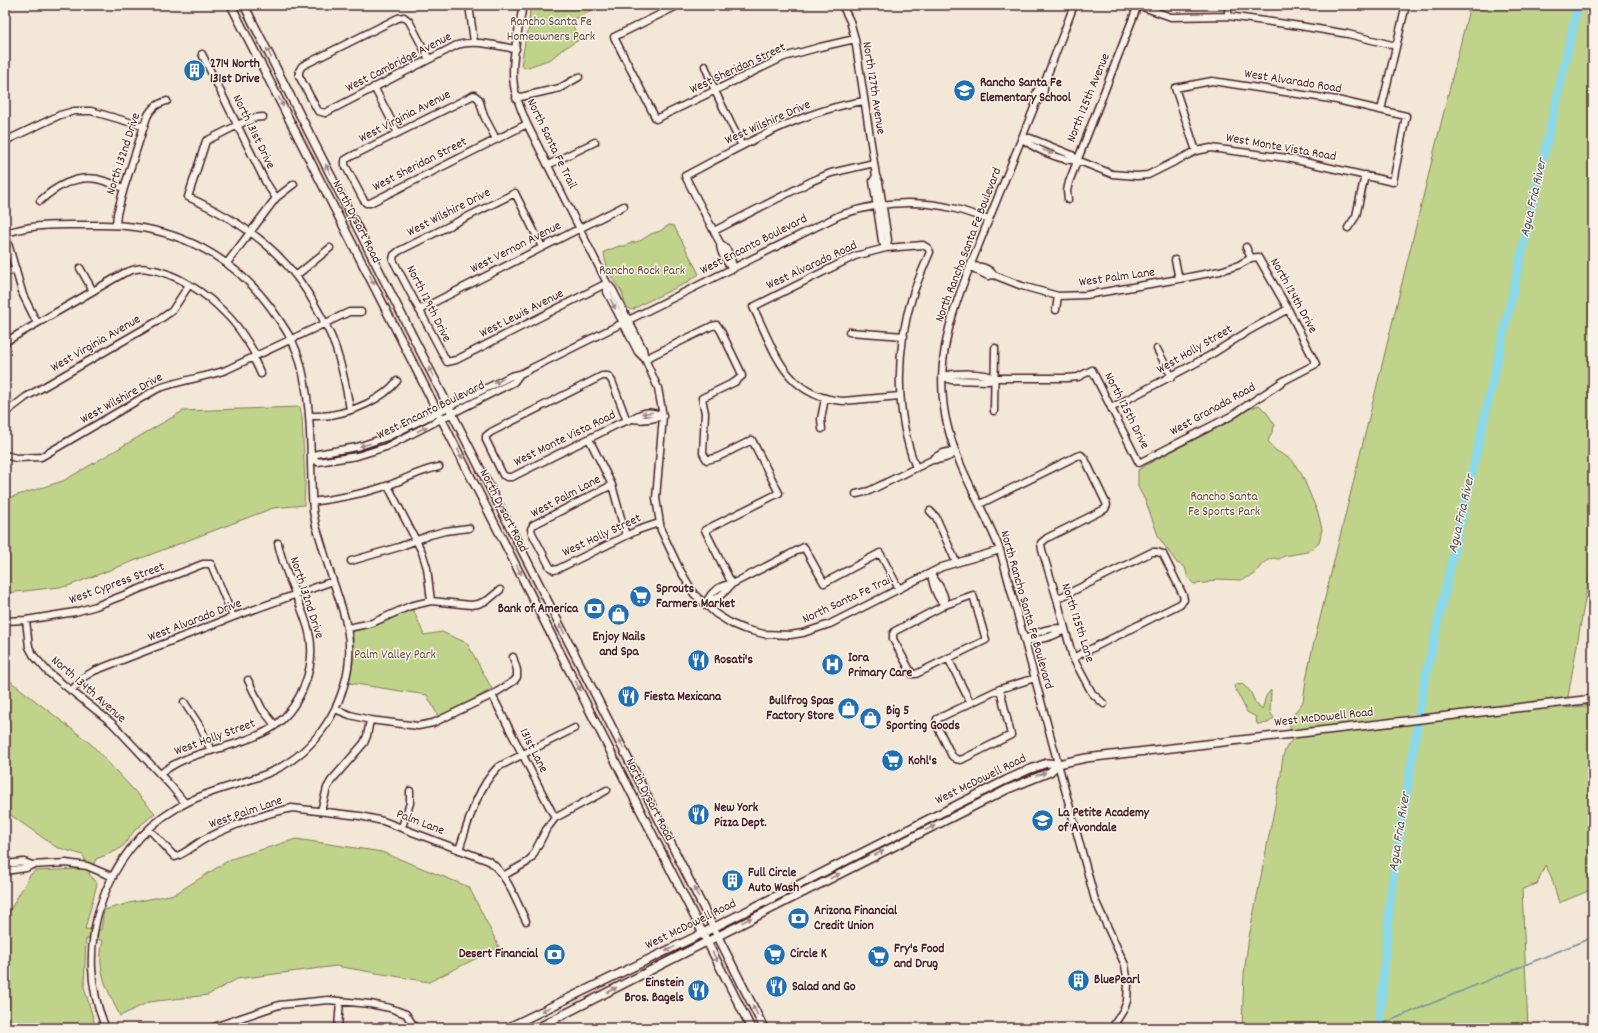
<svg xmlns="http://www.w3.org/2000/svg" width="1598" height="1033" font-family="Dekko,sans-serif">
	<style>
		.green { fill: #bfd48a; stroke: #847a5a }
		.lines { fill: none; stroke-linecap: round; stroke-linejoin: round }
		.stream { stroke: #718f9d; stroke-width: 1.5 }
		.river { stroke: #8bd9e9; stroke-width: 9 }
		.minor-casing { stroke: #4a1f2b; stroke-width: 9 }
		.major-casing { stroke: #4a1f2b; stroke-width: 10 }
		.minor { stroke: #f7f3e8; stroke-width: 6 }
		.major { stroke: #f7f3e8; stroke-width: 7 }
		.oneway { fill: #a0898a }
		.labels { text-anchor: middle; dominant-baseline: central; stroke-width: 3; stroke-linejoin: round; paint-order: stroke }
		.park-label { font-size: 13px; fill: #674c43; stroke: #f7f3e8 }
		.street-label { font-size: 13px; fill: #4a1f2b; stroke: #f7f3e8 }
		.poi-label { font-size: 13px; font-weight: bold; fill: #4a1f2b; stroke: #f7f3e8; text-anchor: start }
		.water-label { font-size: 14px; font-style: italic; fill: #5a4e5a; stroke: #f7f3e8 }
	</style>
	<rect width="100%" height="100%" fill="#f3e7d7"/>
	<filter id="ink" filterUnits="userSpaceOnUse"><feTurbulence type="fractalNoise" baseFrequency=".025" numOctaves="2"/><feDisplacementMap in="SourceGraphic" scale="8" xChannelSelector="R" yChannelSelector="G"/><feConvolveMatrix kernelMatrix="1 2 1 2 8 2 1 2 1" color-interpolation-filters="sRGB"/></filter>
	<g filter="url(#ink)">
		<path class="green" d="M530,5H603L571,21L579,40L563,49L551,59L525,68L521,66L525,42L529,28Z
			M1470,5H1593V563L1588,582L1566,708L1593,705V889L1559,903L1551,876L1545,865L1537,884L1522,889L1528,1028H1242L1244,973L1249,937L1281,775C1282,762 1282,750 1292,740L1289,720L1303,702L1306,680L1311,655Z
			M669,225L674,226L699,274L686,283L644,303L632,310C623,307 625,300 622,292C620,288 615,284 613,279C608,271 605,262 604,252L619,246H625L631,243L640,241L651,234L660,231Z
			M1259,405L1267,413L1275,425L1268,441L1275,450L1292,460L1302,475L1318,513L1322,529L1319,543L1307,552L1284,556L1279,559L1273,558L1268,560L1262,564L1254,575L1241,580L1217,579L1206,583L1194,584L1188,578L1185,567L1177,563L1159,538L1146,502L1138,487V470L1157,459L1231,421L1249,409Z
			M300,407L302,417L305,484L304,505L273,508L68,586L7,593L5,592V499L63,481L183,411Z
			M413,609L424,635L442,632L467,643L492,689L439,718L427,695L349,683L353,663V633L354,631L373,627Z
			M5,677L91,744L155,813L135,830L124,845L116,851L96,859L89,874L97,884L85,929L101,930L104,910L129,903L175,894L231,859L296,839L382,852L469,887L499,947L429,982L336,966L237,979L208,995L149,1002L120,1016C107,989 96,971 103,940L86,939L84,987L96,1028H5V919L30,875L35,871L80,869L85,859L83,855L56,847L5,811Z
			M1238,684L1239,685L1242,684L1250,691L1255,702L1262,710L1266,696L1271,690L1270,712L1274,718L1268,723L1257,724L1256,717L1247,712L1234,686Z"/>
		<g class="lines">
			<path class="stream" d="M1379,1025L1593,937"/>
			<path class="river" d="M1379,1028L1391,891L1424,684L1578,5"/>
			<defs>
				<path id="minor" d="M469,5L474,42
					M523,5C519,30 510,61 514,86C516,99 522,112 527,124L607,283L613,290L643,349L645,359L658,388L663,416L656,498L661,530L679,568L694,594L716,614L732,624L744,629L764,634L790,635L803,633L830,624L942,567L1000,550
					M679,5L614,37L656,119L784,57L820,47L855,39
					M842,5L850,21L855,39L876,176L879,182L888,240L886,248
					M1074,5L1044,84C1045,92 1042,98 1036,103C1019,145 1002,187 985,229C959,295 929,355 948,428C959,471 984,509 1000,550L1095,900L1125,965L1128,984L1127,1001L1124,1009L1112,1028
					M1127,5L1131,7L1138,5
					M1137,5L1171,17L1228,16L1300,26L1348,34L1396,46
					M1228,16V5
					M202,54L265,181L276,198
					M429,59L409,21L404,17L398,18L302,66L299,71V76L318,111L325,113L457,45C476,39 497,46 516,49
					M705,66L715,91L742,146
					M374,87L398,133
					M516,98L560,88L579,77
					M1036,103C1034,94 1037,89 1044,84
					M1381,110L1406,5
					M263,117L252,118L206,141L188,197C247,224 290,255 320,314C328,328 335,343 339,359C344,375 347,393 350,409
					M1022,138H1030L1072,155L1077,160L1112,174L1137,176L1148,175L1196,151L1211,148L1287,158L1393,182L1406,116L1337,100L1212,81L1175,88L1196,151
					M1022,138C1032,148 1063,162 1077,160
					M496,139L484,116L479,99L474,95L350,157L345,160V165L363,199L366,203H370L527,124
					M5,141L60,115L74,111H91L143,126
					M548,165L595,142
					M876,176L873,181L882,241L886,248
					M1068,200L1067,191L1069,182L1138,5
					M40,201C55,187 76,175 97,179C106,181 115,185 124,188
					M116,225L117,214L124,188L147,117C152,107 157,104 167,101
					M1348,228L1356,216L1365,175
					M714,231L812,181L831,173L874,163
					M5,233C14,231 23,228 32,227C49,224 68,225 86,225C102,225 118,224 135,227C190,234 238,263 271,308C282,324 293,339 299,358C314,408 309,460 313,511L316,526C322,544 327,563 333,581C343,611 353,635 348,668C340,715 311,756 266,774C236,786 205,791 177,808C103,851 71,950 106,1028
					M5,233L23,295L37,323
					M720,243C728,248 732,259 733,269
					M542,247L515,193L399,251L394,255L393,260L447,362L456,360L607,283
					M1175,260L1179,279
					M227,263L276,198L294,184
					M970,266L978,271L988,276L994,275L1022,286L1058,296L1086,295L1179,279L1220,271L1239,265L1251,258
					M971,266C980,266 988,267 994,275
					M80,268L93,291
					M733,269C726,262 720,252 720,243L685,176C742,146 800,111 864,101
					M5,273L16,269
					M297,275L330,248
					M607,283V292L638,352L645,359
					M419,310L624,206
					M1056,310L1058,296
					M849,332L904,336
					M5,342L124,273C132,270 140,267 148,269C175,272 207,294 225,313C238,325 247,340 256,356
					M1157,349L1172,377
					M253,357L261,374
					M645,359L712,326L717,325L721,331L740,370L742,376L735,382L702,398L705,413L703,453L707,460L718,457L752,440L779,493L705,530L732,584
					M520,374L514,382L386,447L357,456L318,462L311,457L317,454L357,447L387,437L511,376L520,374L840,215C878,202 917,199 956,209C967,212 978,216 989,220
					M942,376C956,373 982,372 995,378H1067L1078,377L1092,370L1139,463L1231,416L1285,380L1316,364L1288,309L1258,257L1251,258L1246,247
					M942,376L951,380L989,381L995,378
					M900,396L843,401C785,397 775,351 753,307L855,256L886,248L923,245L928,248L930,252C924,266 918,280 913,294C895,350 895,414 916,468
					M1111,408L1209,356L1250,330L1288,309
					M994,411L995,348
					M5,413L26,397L156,322L172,311L189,285
					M309,416C316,416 324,416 331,415C354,411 382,400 397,381
					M633,419C643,421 653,419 663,416
					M627,421L612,381L608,376H602L491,432L486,436V440L503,475L507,477H512L618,424C623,422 629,421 633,418C644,411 651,411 663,416
					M822,429L821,419L825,398
					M589,439L612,485L626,536
					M5,455L16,458L41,457L157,389C180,380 203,378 226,370L349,312H361
					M932,460C942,460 948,458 956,452
					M612,485L533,525L531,529L532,533L550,567L554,570L558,569L638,530L659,523
					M388,486L422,552L427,568L431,601
					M856,494L869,491L932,460C940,453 946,451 956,452
					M312,502C338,498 364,494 389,485C406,479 421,470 439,467
					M980,504L1077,456L1081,455L1085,459L1107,505L1105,509L1047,538L1041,543L1042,550L1057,599L1073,658L1092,693L1104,704
					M930,511L936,517L956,562
					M351,561L399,547L430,535L445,531L469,528
					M930,573C937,582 946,594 945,605
					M931,574C933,585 936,598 945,605
					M973,595L986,640L916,674H912L893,639V634L895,631L945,605Z
					M1057,599L1152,552H1157L1163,554L1183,595L1184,600L1180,604L1073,658
					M705,605C710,593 719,585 732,584L804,547L824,583L880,553L899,589
					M705,605C715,600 725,593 732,584
					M26,620L29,647L34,656L49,673L112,723L171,786L185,803
					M5,621L26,620L75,612L96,606L203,564H211L233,617
					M348,628L372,623L410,606L431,601L471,605L478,604L488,600L500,590
					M1025,640C1035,632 1052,626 1065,629
					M1025,640C1038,641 1054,637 1065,629
					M948,658L970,702
					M248,680L262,709L275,725
					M1000,689L1011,735L961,760L956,759L952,756L936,724L937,719L1000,689L1035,678
					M71,691L84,677L94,671L233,617L333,581
					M492,695L555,818
					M184,702L201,728L211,751
					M335,709L350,715L370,720L418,726L433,723L492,695L514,681L517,677V670L513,657
					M160,774C186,753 213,752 243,741C255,737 267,732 276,725C302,704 317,665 309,632C301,601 284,574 278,543
					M321,811L327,788L331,781L364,743L367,736L370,720
					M402,827L410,803V791
					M149,829L175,857C187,853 195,844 207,838C233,825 263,814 292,808L360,816L383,821L489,861C507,874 516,901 526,921
					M459,850C468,823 477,788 498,767L575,728
					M5,864L24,862L32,865
					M5,871L26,868L32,865L66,863L87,866L113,877
					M503,876L526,863L532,857L546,830L555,818L607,790
					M211,1028L279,1005L328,1000L370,1004L390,1008L406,1014L413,1025
					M338,1028L340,1001"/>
				<path id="major" d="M231,5L751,1028
					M244,5L648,798L764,1028
					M507,1028L697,936L1006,780L1028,770L1047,763L1058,764L1086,758L1129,753L1593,699
					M537,1028L895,846L1008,789L1050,772L1058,764"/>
			</defs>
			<use href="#minor" class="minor-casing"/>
			<use href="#major" class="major-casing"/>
			<use href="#minor" class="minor"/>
			<use href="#major" class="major"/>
		</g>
		<defs><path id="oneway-solid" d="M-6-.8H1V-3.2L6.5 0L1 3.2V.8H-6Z"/></defs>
		<g class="oneway">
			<use href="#oneway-solid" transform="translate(269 53) rotate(-117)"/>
			<use href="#oneway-solid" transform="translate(281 102) rotate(63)"/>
			<use href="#oneway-solid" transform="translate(1048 152) rotate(21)"/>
			<use href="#oneway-solid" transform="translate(328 169) rotate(-117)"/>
			<use href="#oneway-solid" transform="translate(372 280) rotate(63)"/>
			<use href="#oneway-solid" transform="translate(613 304) rotate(63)"/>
			<use href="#oneway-solid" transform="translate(431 372) rotate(-117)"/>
			<use href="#oneway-solid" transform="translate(499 381) rotate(153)"/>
			<use href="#oneway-solid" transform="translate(647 413) rotate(173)"/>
			<use href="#oneway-solid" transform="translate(422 429) rotate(-27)"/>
			<use href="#oneway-solid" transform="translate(365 445) rotate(164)"/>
			<use href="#oneway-solid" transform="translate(460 454) rotate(63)"/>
			<use href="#oneway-solid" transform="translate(519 570) rotate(63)"/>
			<use href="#oneway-solid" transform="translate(562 629) rotate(-117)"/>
			<use href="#oneway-solid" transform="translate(578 686) rotate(63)"/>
			<use href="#oneway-solid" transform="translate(621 744) rotate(-117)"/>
			<use href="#oneway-solid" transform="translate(1041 774) rotate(-20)"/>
			<use href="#oneway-solid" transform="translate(930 828) rotate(-26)"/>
			<use href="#oneway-solid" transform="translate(879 853) rotate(-27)"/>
			<use href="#oneway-solid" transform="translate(835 876) rotate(-27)"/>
			<use href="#oneway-solid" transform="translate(696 892) rotate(-117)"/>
			<use href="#oneway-solid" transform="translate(747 920) rotate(-27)"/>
			<use href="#oneway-solid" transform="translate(670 949) rotate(154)"/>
			<use href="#oneway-solid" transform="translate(715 957) rotate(63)"/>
			<use href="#oneway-solid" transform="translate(612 990) rotate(-28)"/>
			<use href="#oneway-solid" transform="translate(546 1009) rotate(154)"/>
			<use href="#oneway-solid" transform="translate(755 1010) rotate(-117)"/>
		</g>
	</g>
	<defs>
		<symbol id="building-disc" viewBox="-11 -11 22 22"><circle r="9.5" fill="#1f6fb2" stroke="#f7f3e8"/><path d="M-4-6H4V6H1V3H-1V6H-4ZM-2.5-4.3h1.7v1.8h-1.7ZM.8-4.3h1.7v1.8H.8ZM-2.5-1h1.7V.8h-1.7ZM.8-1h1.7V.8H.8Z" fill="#fff"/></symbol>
		<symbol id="school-disc" viewBox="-11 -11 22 22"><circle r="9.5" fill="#1f6fb2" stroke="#f7f3e8"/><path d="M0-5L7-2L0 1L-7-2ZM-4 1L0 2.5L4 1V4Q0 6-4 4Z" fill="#fff"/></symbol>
		<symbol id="supermarket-disc" viewBox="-11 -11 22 22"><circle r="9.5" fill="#1f6fb2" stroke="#f7f3e8"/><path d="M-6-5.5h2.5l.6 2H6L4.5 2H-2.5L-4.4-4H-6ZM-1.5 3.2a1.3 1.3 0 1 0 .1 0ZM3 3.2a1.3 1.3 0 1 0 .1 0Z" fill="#fff"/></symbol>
		<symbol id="bank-disc" viewBox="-11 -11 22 22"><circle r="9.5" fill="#1f6fb2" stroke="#f7f3e8"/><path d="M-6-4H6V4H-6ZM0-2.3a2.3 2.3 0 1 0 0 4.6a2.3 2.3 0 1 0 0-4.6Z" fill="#fff"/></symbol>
		<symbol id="shop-disc" viewBox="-11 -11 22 22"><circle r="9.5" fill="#1f6fb2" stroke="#f7f3e8"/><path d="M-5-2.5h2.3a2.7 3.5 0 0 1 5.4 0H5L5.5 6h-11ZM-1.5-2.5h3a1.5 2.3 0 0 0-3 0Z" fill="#fff"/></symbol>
		<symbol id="restaurant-disc" viewBox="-11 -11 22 22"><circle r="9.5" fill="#1f6fb2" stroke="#f7f3e8"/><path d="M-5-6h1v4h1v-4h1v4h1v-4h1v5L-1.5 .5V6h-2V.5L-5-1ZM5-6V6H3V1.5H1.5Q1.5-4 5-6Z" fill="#fff"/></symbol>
		<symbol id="hospital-disc" viewBox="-11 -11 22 22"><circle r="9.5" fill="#1f6fb2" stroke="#f7f3e8"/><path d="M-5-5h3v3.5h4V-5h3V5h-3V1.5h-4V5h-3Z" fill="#fff"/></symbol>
	</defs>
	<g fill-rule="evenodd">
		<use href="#building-disc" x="182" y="58" width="25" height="25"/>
		<use href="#school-disc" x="952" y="78" width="25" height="25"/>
		<use href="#supermarket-disc" x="628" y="584" width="25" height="25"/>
		<use href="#bank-disc" x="582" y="596" width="25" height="25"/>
		<use href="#shop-disc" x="606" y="602" width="25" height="25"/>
		<use href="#restaurant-disc" x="686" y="648" width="25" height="25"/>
		<use href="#hospital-disc" x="820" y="652" width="25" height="25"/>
		<use href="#restaurant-disc" x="616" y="684" width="25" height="25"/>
		<use href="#shop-disc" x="836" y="696" width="25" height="25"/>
		<use href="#shop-disc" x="858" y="706" width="25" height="25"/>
		<use href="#supermarket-disc" x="880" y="748" width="25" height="25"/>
		<use href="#restaurant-disc" x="686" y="802" width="25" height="25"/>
		<use href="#school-disc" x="1030" y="808" width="25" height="25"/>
		<use href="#building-disc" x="720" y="868" width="25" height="25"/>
		<use href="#bank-disc" x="786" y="906" width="25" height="25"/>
		<use href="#bank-disc" x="542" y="942" width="25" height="25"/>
		<use href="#supermarket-disc" x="762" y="942" width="25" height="25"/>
		<use href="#supermarket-disc" x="866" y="944" width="25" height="25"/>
		<use href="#building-disc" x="1066" y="968" width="25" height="25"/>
		<use href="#restaurant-disc" x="764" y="974" width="25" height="25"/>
		<use href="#restaurant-disc" x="686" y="978" width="25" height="25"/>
	</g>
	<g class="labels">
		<g class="park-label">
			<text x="551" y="22">Rancho Santa Fe<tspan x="551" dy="15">Homeowners Park</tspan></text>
			<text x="642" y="271">Rancho Rock Park</text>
			<text x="1224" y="497">Rancho Santa<tspan x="1224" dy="15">Fe Sports Park</tspan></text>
			<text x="395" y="655">Palm Valley Park</text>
		</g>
		<g class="street-label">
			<text transform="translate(399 63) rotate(-27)">West Cambridge Avenue</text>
			<text transform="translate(738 69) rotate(-25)">West Sheridan Street</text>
			<text transform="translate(1293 82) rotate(9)">West Alvarado Road</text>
			<text transform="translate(873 88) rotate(81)">North 127th Avenue</text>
			<text transform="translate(1089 98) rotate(-68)">North 125th Avenue</text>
			<text transform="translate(405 117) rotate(-27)">West Virginia Avenue</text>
			<text transform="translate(768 123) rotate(-24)">West Wilshire Drive</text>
			<text transform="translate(253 132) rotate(64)">North 131st Drive</text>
			<text transform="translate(551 144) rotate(64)">North Santa Fe Trail</text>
			<text transform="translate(1281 148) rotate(10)">West Monte Vista Road</text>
			<text transform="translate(124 154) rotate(-72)">North 132nd Drive</text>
			<text transform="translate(420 165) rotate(-27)">West Sheridan Street</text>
			<text transform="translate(449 213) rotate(-27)">West Wilshire Drive</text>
			<text transform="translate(356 222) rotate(63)">North Dysart Road</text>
			<text transform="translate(754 245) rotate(-27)">West Encanto Boulevard</text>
			<text transform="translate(969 245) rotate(-69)">North Rancho Santa Fe Boulevard</text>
			<text transform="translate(516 248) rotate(-27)">West Vernon Avenue</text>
			<text transform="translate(812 266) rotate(-25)">West Alvarado Road</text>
			<text transform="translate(1117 278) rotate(-8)">West Palm Lane</text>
			<text transform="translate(1293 296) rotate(61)">North 124th Drive</text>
			<text transform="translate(428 304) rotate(63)">North 129th Drive</text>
			<text transform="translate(522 314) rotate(-27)">West Lewis Avenue</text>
			<text transform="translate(96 344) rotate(-30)">West Virginia Avenue</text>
			<text transform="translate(1195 350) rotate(-30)">West Holly Street</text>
			<text transform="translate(122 399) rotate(-29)">West Wilshire Drive</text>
			<text transform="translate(1213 410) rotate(-29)">West Granada Road</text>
			<text transform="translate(431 411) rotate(-26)">West Encanto Boulevard</text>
			<text transform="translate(1126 411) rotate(63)">North 125th Drive</text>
			<text transform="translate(565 439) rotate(-26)">West Monte Vista Road</text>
			<text transform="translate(566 497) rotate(-28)">West Palm Lane</text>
			<text transform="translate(503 511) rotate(63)">North Dysart Road</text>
			<text transform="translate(602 536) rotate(-25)">West Holly Street</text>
			<text transform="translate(117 584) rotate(-20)">West Cypress Street</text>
			<text transform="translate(306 598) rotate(72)">North 132nd Drive</text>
			<text transform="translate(848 600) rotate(-25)">North Santa Fe Trail</text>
			<text transform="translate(1026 610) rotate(74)">North Rancho Santa Fe Boulevard</text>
			<text transform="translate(195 621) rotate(-21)">West Alvarado Drive</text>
			<text transform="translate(1077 623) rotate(72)">North 125th Lane</text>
			<text transform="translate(88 690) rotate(41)">North 134th Avenue</text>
			<text transform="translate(1324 718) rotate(-6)">West McDowell Road</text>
			<text transform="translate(215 738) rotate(-20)">West Holly Street</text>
			<text transform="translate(533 751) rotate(63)">131st Lane</text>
			<text transform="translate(981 780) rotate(-26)">West McDowell Road</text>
			<text transform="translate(649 800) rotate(63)">North Dysart Road</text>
			<text transform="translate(246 813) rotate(-19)">West Palm Lane</text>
			<text transform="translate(420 823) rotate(21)">Palm Lane</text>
			<text transform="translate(691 925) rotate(-26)">West McDowell Road</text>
		</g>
		<g class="poi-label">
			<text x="210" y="64">2714 North<tspan x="210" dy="15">131st Drive</tspan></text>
			<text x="980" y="83">Rancho Santa Fe<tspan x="980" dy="15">Elementary School</tspan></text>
			<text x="656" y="589">Sprouts<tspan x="656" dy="15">Farmers Market</tspan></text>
			<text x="578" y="609" text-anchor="end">Bank of America</text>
			<text x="619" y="637" text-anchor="middle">Enjoy Nails<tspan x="619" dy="15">and Spa</tspan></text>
			<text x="848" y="658">Iora<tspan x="848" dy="15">Primary Care</tspan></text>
			<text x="714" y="660">Rosati's</text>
			<text x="644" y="697">Fiesta Mexicana</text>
			<text x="834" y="701" text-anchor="end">Bullfrog Spas<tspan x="834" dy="15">Factory Store</tspan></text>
			<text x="886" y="711">Big 5<tspan x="886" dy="15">Sporting Goods</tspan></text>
			<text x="908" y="761">Kohl's</text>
			<text x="714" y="808">New York<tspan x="714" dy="15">Pizza Dept.</tspan></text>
			<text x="1058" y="813">La Petite Academy<tspan x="1058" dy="15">of Avondale</tspan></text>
			<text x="748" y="873">Full Circle<tspan x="748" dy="15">Auto Wash</tspan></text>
			<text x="814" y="911">Arizona Financial<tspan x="814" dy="15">Credit Union</tspan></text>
			<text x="894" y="949">Fry's Food<tspan x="894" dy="15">and Drug</tspan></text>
			<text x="538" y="954" text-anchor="end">Desert Financial</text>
			<text x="790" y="954">Circle K</text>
			<text x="1094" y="980">BluePearl</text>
			<text x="684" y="983" text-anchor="end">Einstein<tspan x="684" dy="15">Bros. Bagels</tspan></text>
			<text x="792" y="987">Salad and Go</text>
		</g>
		<g class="water-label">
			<text transform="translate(1534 198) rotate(-77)">Agua Fria River</text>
			<text transform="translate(1462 514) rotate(-77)">Agua Fria River</text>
			<text transform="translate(1400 832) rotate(-81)">Agua Fria River</text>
		</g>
	</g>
	<rect width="1598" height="1033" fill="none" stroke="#f7f3e8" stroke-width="20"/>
	<rect x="10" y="10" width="1578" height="1013" fill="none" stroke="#4a1f2b" stroke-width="1.5" filter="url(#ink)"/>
</svg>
